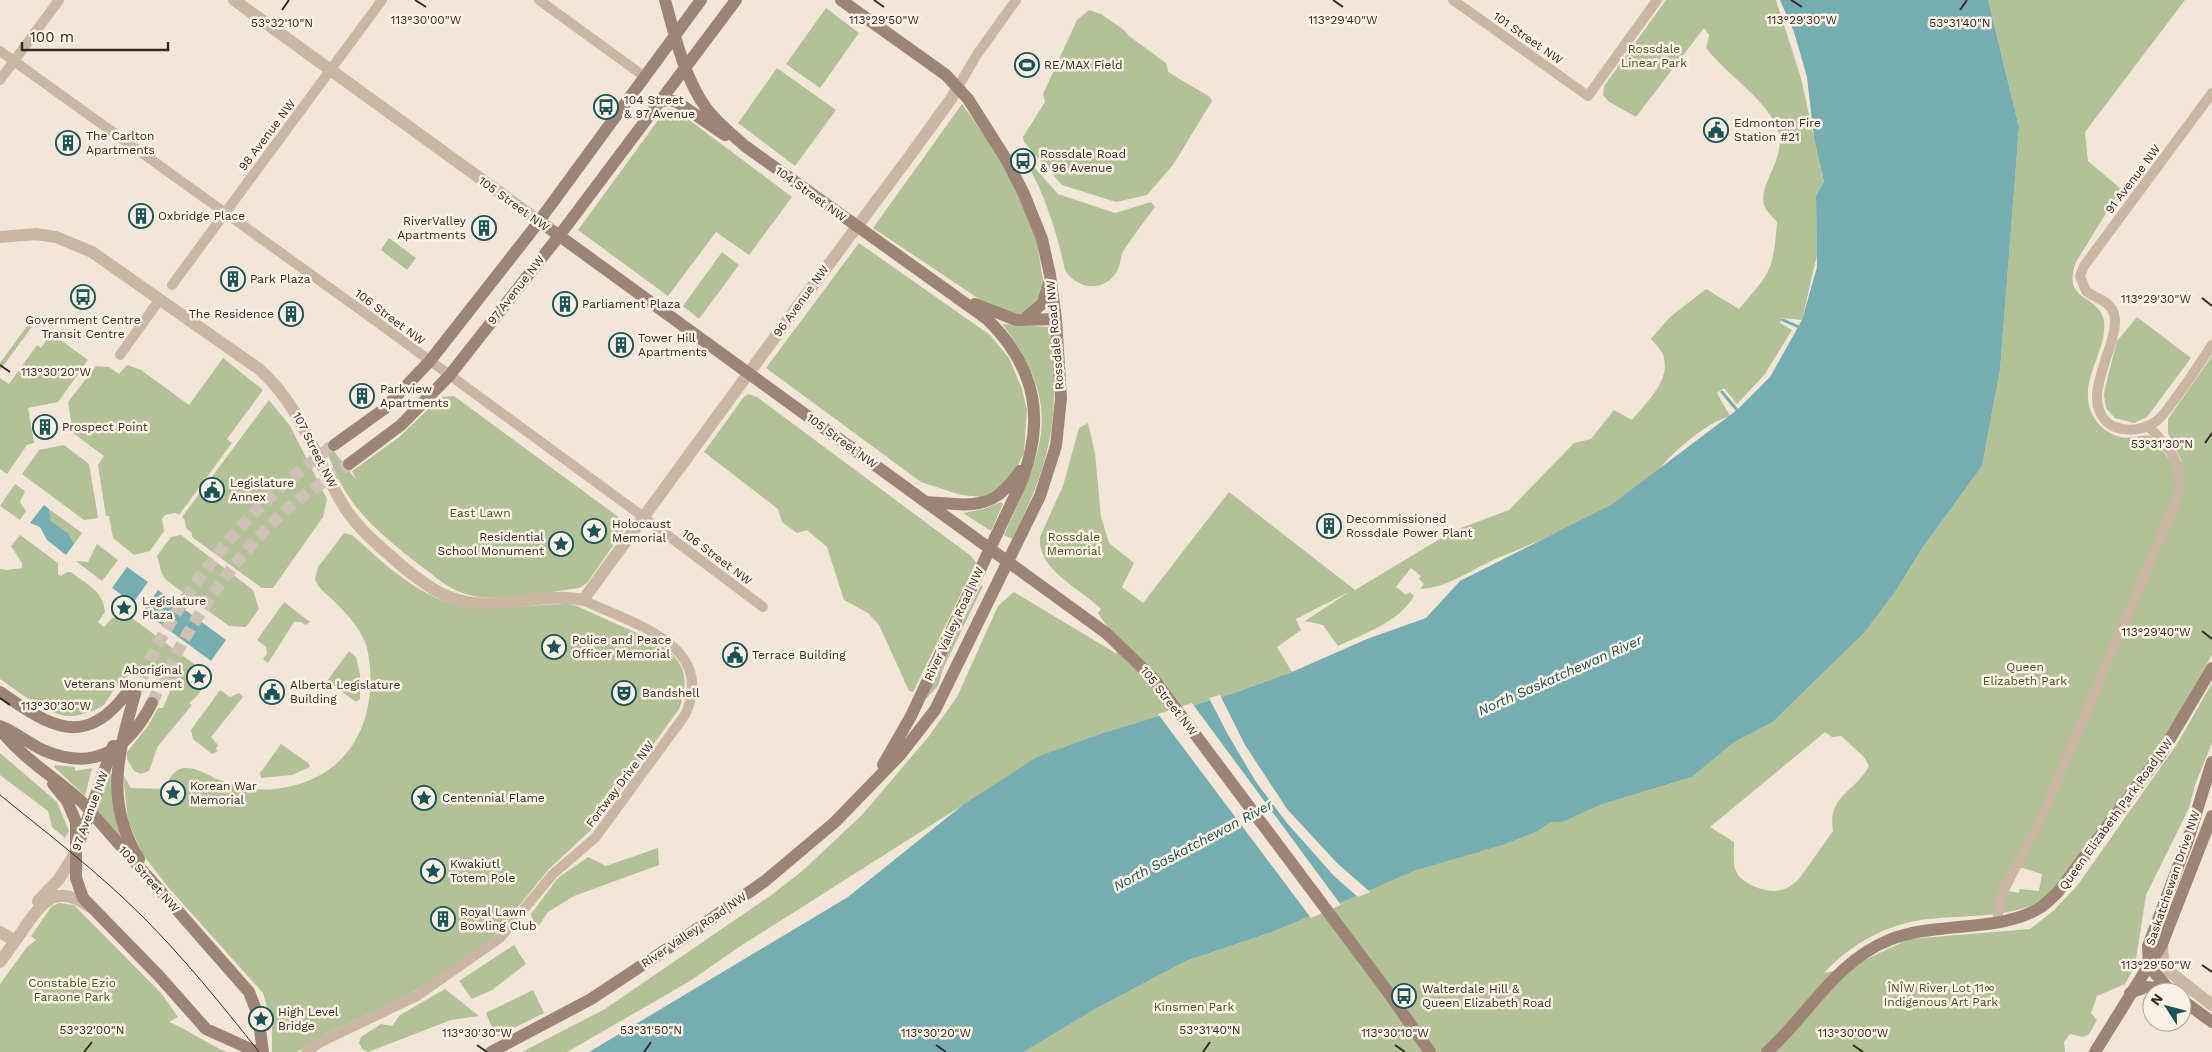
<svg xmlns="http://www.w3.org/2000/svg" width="2212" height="1052" font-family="'Work Sans',sans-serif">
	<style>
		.green { fill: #b3c197; fill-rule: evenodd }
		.water { fill: #75adb0 }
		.pier { fill: #f2e6d8 }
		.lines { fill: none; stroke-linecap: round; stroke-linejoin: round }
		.stream { stroke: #75adb0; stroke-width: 3 }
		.secondary-tunnel { stroke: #ccc1b4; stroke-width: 12; stroke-dasharray: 12 6; stroke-linecap: butt }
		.minor { stroke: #cab6a3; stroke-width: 10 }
		.tertiary { stroke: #cab6a3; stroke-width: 12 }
		.secondary { stroke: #9e8475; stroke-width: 12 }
		.tram { stroke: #352b26; stroke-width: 1 }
		.ticks { fill: none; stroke: #352b26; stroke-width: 2 }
		.labels { text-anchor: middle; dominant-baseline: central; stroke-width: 5; stroke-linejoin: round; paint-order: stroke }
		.street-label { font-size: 12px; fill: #352b26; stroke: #faf0e4 }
		.park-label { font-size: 12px; fill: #445428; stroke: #faf0e4 }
		.poi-label { font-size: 12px; fill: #352b26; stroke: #faf0e4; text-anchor: start }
		.water-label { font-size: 14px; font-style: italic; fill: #1a5358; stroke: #faf0e4 }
		.ticks-label { font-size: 12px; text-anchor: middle; fill: #352b26; stroke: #faf0e4; stroke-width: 5; stroke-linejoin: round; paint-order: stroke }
	</style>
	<rect width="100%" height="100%" fill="#f2e6d8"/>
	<path class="green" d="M1666,0H1776L1801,78L1824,183L1816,196L1817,255L1802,320L1782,318L1780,323L1792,330L1765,374L1737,404L1724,388L1717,393L1730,416C1707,423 1686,442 1668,459C1661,466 1656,474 1647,480C1603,515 1551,536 1500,557C1473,568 1449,588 1420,589L1424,584L1419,579L1421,576L1411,568L1396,587L1406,595L1410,592L1414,596C1398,623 1365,633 1338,646L1323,625L1305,621L1349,592L1296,619L1301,630L1277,647L1292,672L1234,693L1103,733L1032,761L739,947L690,981L607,1029L567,1052H522L605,1009L770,896L801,872L862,815L929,736L957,697L998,606L1014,592L1117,654L1110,631L1098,613L1101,609C1080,588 1037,570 1040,537L1063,486L1079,428L1088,423L1095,453L1101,517L1109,543L1134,563L1122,587L1143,603L1229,492L1355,590L1453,531L1509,510L1574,443L1591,439L1614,410L1632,420C1646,403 1672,380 1663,355C1661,349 1655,344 1651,339L1670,317L1706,289L1739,309C1771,272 1773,271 1777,222C1773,217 1767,212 1765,207C1755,186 1791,156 1776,125C1762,96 1726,74 1706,48L1709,35L1704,28L1636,117L1608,101L1603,95L1604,86Z
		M1988,0H2185L2085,132L2088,161L2121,189L2076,262C2061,303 2099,293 2104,321C2108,350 2077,382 2092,414C2098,426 2108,434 2121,437C2132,440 2141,434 2151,436L2172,463L2182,462L2168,433V419L2212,356V655L2152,761L2053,890C2047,895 2041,902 2035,904C2002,918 1963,915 1928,919C1887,924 1852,943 1824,973L1848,968L1909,939L2030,929L2053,911L2077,886L2177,744L2212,683V743L2195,785L2189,808L2146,895L2135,966L2125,984L2097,996L2091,1013L2097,1020L2089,1034L2083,1037L2070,1034L2064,1042L2065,1052H1024L1095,1009L1186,961L1275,931L1416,869L1503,845L1536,832L1551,822H1562L1603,804L1692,777L1733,743L1773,722L1865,632L1895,592L1923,547L1982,466L2000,370L2019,127ZM1825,732L1832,737L1841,736L1864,757L1869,766C1856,792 1827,795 1833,831L1799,879C1793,885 1783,891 1775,891C1761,891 1740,883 1735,869C1733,862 1734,850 1734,842L1710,827ZM2016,866L2042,874L2039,891L2020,889L2019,893L2004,890Z
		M826,8L859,33L820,88L786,64Z
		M1089,10L1101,14L1124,30L1129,36L1166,63L1168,72L1210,97L1212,101L1173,165L1147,195L1116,202L1062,185L1024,142L1023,137L1045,102L1043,94L1077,20Z
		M777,68L836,110L795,166L738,123Z
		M962,104L994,149L1021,198L1037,243L1043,280V288L1037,302L1025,312L1018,315L994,309L873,228Z
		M669,109L676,110L792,197L749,255L716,232L668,296L578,230L664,112Z
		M1019,150L1058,194L1115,213L1151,202L1155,207C1145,220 1135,234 1125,248C1120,255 1121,266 1116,273C1102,293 1077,289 1065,270C1056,228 1042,186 1019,150Z
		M389,238L416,258L407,270L381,250Z
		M859,243L990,335L1009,358L1022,389L1027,410L1024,452L1016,470L1006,483L982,497L961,495L921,482L766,368Z
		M722,252L739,265L699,319L683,306Z
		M2137,317L2191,358L2147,417L2134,423L2115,418L2106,408L2104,395L2105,388L2117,341Z
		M33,318L37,320L0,370V363Z
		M1004,324L1049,327C1053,338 1052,353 1053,365C1058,435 1043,478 1012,539L1004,535C1043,448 1065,409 1003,325Z
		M51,333L88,360L58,402L28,408L34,443L27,445L7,474L0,469V378L9,384L37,345L41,348Z
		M223,358L263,390L227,439L232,443L179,515L176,513L165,515L162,519L164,531L150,551L134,555L113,538L109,516H106L98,465L104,456L73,433L68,402L96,366L109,367L119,374L127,365L141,370L189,405Z
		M748,394L757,397L971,556L976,563L913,692L909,691L879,625L868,613L844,600L827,547L807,530L797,533L782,522L778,509L704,452L743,398Z
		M454,396L628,524L587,583L579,588C549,592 502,602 473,596C452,592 438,579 421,566C390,542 359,518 340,482C334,470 329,457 324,444L327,442L357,481L352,471L398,438L441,397Z
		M269,400L290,426L327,499L323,517L273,588H262L192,537V533L186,528L185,520L182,517Z
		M64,445L89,464L98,518L84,520L22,474L39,450Z
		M15,484L25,491L20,502L26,511L20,520L0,506Z
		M1001,502L1003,504L991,531L963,513L984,509Z
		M49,509L82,533L74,544L68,533L51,521Z
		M344,533L352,535C388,567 430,608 481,609C510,610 539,603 569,604L577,606C594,614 612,622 630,630C666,646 698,661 679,709L593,828L549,869L495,935L463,962L410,994L324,1035L297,1052H272V1026L263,993L168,887L143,855L128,821L123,775L131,788L166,789C169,779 172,770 184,768C197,767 208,776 220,780C230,784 241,787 253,789C270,791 288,788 305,782C361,762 379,702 367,648C362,629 345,612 332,599C325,593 318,588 315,579L318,567Z
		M20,535L58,563V574L61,576L67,572H71C87,585 103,590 105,612L98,622L104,627L112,618L125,616L132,618L202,670C208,682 200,696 189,703L192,705L158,746L149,771L141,774L134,771L127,759V752L148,726L158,708H163L173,684L136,669L115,688L104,705L93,711L75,716H64L41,708L0,679V569L7,570L22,568V563L11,546Z
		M181,535L253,590L259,609L246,627L229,626L166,580L162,574L157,556L171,537Z
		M97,544L118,560L102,581L76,561L88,562Z
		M981,585L983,586L943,669L938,686L927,698L925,697Z
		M284,602L310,622L306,625L301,622H294L268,663L263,659L267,654L266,647L257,640Z
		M349,651L356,657L360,675V699L356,702L327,681Z
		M220,690L230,697L239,693L243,697L211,737L218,745L216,749L218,751L212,754L193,739L191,730Z
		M281,744L308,763L310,767L292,775L261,778L260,773Z
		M0,753L57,802L69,831L65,838L52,827L48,811L0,775Z
		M55,765L75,767V771L92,768L85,796L54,767Z
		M106,772L112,774L123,840L96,808Z
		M658,848L659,865L574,896L548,912L537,928L534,926L531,914L558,878L588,857L606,866Z
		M59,903L74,905L161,993L178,1017L169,1022C190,1030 206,1044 227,1052H0V984L27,947L36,940L31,936L52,906Z
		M514,945L526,964L492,990L472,999L459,981Z
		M445,989L479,1016L451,1020L368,1052L362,1049L359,1043L361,1037L381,1024L392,1026L400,1015Z
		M533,990L544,1013L496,1037L486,1013Z"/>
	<path class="water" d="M1780,0H1988L2019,127L2000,370L1982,466L1923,547L1895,592L1865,632L1773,722L1733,743L1692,777L1603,804L1562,822H1551L1536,832L1503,845L1416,870L1275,931L1186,961L1095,1009L1024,1052H589L848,897L964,804L1037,757L1103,733L1234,693L1292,672L1367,639L1426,618L1460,581L1611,505L1737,410L1770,377L1802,320L1817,267L1816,196L1824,182L1814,138L1807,77L1794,32Z
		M44,505L49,509L51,521L68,533L74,544L66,555L47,540L40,527L30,523Z
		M127,567L148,582L133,603L112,588Z
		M158,590L226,640L211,661L143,611Z"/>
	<path class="pier" d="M1220,695L1245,745L1287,809L1337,863L1370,892L1358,897L1334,876L1287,823L1256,782L1227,733L1209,698Z
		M1192,703L1341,905L1311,918L1158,714Z"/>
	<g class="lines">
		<path class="stream" d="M1783,320L1799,327
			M1722,392L1737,410"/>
		<path class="secondary-tunnel" d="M135,694C145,672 154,649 167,628C211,553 263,496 334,445
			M152,703C184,632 228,562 287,509C306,493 328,479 349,464"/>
		<path class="minor" d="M539,0L645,77
			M1453,0L1588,96L1657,0
			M0,51L373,319L634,510L763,607
			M0,80L59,0
			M958,87L976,56L1016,0
			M2212,93L2084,266L2080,276L2086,291C2096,299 2110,300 2114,314C2120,333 2097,373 2097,396C2097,409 2102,422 2115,427C2128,432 2143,430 2155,422C2166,416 2202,360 2212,345
			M172,285L382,0
			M120,355L160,299
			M1997,921L2001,896L2046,807L2179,494C2183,462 2169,447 2148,426
			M306,1052L321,1042L417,996L500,938L553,874L595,838L685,715C718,644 630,623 583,600"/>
		<path class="tertiary" d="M234,0L539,221
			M0,237L36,234L56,237L92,252L259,369C305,410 315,462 347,511C361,532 384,550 403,567C421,581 437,594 458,600C499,612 542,591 583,600L800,303L909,157L951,99L958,87
			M38,901L59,879L76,852
			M0,932L15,941
			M2162,944L2163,962L2166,969L2212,1005
			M0,962C8,951 17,939 25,927C44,900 57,883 90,907"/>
		<path class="secondary" d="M665,0C675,36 684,77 706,108C717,123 732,134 745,146L987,319C1037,368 1046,421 1020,485L911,716L883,765
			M661,101L670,100L677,102L725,135
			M539,221L1106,633L1153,678L1385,988L1430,1052
			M975,304L1016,320L1056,319
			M1023,320L1043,303L1049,283
			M334,445L384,409L429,362L531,232L701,0
			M349,464L401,425L449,376L559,236L736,0
			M927,502C970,505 993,512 1020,471
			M0,692C47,724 83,751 126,694
			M135,694C118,754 104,802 139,859
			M0,726C16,732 28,743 43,750C95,773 129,748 152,703
			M0,729C22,759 57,778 84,804L249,992L258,1015L263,1052
			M53,784L67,801L76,822V878L83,898L159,976L206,1029L257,1052
			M80,840L113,746
			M2171,992L2149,966L2148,946L2187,843L2212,762
			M2130,993L2146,987L2168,989
			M2182,1000L2212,1022
			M491,1052L591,999L694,931L765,881L835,822L900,755L935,710L1040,496L1056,446L1061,398L1056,319L1050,275L1042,239L1024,194L1006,159L968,99L946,75L841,0
			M1767,1052C1809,1014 1835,962 1889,940C1934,921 2002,933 2041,907C2047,903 2053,897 2058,892L2161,754L2212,668
			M2095,1052L2162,944L2212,816"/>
		<path class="tram" d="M0,795C48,834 98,872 142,916C184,958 222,1005 259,1052"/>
	</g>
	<path class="ticks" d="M415,0L426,7M874,0L884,7M1333,0L1343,7M1791,0L1802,7M282,10L289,0M1960,10L1967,0M2202,298L2212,306M0,365L10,372M2205,443L2212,433M2202,631L2212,639M0,698L10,705M2202,965L2212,972M477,1045L487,1052M936,1045L946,1052M1395,1045L1405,1052M1853,1045L1863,1052M84,1052L92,1042M644,1052L651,1042M1203,1052L1210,1042"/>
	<defs>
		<symbol id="stadium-ring" viewBox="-11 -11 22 22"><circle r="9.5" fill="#faf0e4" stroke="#1a5358" stroke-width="1.5"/><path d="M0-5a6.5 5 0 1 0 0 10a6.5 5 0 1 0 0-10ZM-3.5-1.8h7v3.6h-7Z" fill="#1a5358"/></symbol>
		<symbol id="bus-ring" viewBox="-11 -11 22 22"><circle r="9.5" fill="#faf0e4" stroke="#1a5358" stroke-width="1.5"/><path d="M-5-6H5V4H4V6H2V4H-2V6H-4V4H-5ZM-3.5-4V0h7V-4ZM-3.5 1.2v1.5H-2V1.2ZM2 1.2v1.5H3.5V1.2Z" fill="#1a5358"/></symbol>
		<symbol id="civic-ring" viewBox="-11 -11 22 22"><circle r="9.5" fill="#faf0e4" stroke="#1a5358" stroke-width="1.5"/><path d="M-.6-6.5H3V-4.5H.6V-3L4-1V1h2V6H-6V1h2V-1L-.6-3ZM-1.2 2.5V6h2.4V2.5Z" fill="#1a5358"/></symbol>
		<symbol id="building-ring" viewBox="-11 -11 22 22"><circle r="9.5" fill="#faf0e4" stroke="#1a5358" stroke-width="1.5"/><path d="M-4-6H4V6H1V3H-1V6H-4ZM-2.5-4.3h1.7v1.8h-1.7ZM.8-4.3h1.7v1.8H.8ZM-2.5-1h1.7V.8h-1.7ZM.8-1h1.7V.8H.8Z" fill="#1a5358"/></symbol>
		<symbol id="sight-ring" viewBox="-11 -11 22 22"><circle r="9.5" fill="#faf0e4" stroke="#1a5358" stroke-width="1.5"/><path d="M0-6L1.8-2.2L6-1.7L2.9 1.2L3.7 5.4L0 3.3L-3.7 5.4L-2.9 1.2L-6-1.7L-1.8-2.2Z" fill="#1a5358"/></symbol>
		<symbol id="theatre-ring" viewBox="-11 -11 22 22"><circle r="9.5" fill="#faf0e4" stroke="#1a5358" stroke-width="1.5"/><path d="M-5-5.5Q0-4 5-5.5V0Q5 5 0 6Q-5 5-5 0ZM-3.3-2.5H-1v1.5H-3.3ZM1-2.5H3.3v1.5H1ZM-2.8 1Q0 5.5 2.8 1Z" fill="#1a5358"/></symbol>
	</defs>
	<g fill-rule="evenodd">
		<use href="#stadium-ring" x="1013" y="51" width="28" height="28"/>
		<use href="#bus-ring" x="592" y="93" width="28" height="28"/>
		<use href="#civic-ring" x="1702" y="116" width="28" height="28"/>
		<use href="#building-ring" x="54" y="129" width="28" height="28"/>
		<use href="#bus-ring" x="1009" y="147" width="28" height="28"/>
		<use href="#building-ring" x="127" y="202" width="28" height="28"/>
		<use href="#building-ring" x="470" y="214" width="28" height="28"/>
		<use href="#building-ring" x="219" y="265" width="28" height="28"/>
		<use href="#bus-ring" x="69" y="283" width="28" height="28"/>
		<use href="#building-ring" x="551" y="290" width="28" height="28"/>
		<use href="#building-ring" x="277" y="300" width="28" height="28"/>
		<use href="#building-ring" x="607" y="331" width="28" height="28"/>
		<use href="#building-ring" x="348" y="382" width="28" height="28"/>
		<use href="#building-ring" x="31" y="413" width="28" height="28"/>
		<use href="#civic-ring" x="198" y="476" width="28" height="28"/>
		<use href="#building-ring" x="1315" y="512" width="28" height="28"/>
		<use href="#sight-ring" x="580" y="517" width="28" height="28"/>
		<use href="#sight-ring" x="547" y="530" width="28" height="28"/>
		<use href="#sight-ring" x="110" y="594" width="28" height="28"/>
		<use href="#sight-ring" x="540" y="633" width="28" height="28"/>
		<use href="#civic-ring" x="721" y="641" width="28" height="28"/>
		<use href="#sight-ring" x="185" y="663" width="28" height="28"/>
		<use href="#civic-ring" x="258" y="678" width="28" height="28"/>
		<use href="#theatre-ring" x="610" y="679" width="28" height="28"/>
		<use href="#sight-ring" x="159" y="779" width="28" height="28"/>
		<use href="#sight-ring" x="410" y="784" width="28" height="28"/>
		<use href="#sight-ring" x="419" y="857" width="28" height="28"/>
		<use href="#building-ring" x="429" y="905" width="28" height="28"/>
		<use href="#bus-ring" x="1390" y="982" width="28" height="28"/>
		<use href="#sight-ring" x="247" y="1005" width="28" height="28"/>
	</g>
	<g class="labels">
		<g class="street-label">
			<text transform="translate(1528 38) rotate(35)">101 Street NW</text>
			<text transform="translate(267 135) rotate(-53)">98 Avenue NW</text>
			<text transform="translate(2133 179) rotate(-53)">91 Avenue NW</text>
			<text transform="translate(811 194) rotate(36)">104 Street NW</text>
			<text transform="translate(514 204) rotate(36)">105 Street NW</text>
			<text transform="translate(516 290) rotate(-52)">97 Avenue NW</text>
			<text transform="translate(801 301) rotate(-54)">96 Avenue NW</text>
			<text transform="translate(390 317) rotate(37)">106 Street NW</text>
			<text transform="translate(1055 335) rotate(-95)">Rossdale Road NW</text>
			<text transform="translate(842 441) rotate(36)">105 Street NW</text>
			<text transform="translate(315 450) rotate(63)">107 Street NW</text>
			<text transform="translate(717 557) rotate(37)">106 Street NW</text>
			<text transform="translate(954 624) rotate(-65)">River Valley Road NW</text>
			<text transform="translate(1169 701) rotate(52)">105 Street NW</text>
			<text transform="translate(620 784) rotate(-53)">Fortway Drive NW</text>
			<text transform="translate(90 811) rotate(-70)">97 Avenue NW</text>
			<text transform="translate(2116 814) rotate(-54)">Queen Elizabeth Park Road NW</text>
			<text transform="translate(2173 878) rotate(-71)">Saskatchewan Drive NW</text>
			<text transform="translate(149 879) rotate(48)">109 Street NW</text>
			<text transform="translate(694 930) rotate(-34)">River Valley Road NW</text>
		</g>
		<g class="park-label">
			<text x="1654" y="49">Rossdale<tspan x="1654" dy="14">Linear Park</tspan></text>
			<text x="480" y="513">East Lawn</text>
			<text x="1074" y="537">Rossdale<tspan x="1074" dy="14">Memorial</tspan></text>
			<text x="2025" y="667">Queen<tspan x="2025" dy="14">Elizabeth Park</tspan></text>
			<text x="72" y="983">Constable Ezio<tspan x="72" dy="14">Faraone Park</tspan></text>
			<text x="1941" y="988">ÎNÎW River Lot 11∞<tspan x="1941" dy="14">Indigenous Art Park</tspan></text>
			<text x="1194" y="1007">Kinsmen Park</text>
		</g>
		<g class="poi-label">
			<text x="1044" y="65">RE/MAX Field</text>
			<text x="624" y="100">104 Street<tspan x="624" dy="14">&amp; 97 Avenue</tspan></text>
			<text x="1734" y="123">Edmonton Fire<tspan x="1734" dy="14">Station #21</tspan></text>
			<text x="86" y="136">The Carlton<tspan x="86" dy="14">Apartments</tspan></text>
			<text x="1040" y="154">Rossdale Road<tspan x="1040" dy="14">&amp; 96 Avenue</tspan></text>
			<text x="158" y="216">Oxbridge Place</text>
			<text x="466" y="221" text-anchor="end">RiverValley<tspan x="466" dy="14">Apartments</tspan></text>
			<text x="250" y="279">Park Plaza</text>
			<text x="582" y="304">Parliament Plaza</text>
			<text x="274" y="314" text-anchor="end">The Residence</text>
			<text x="83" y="320" text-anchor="middle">Government Centre<tspan x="83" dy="14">Transit Centre</tspan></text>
			<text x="638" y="338">Tower Hill<tspan x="638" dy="14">Apartments</tspan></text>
			<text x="380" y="389">Parkview<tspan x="380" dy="14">Apartments</tspan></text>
			<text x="62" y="427">Prospect Point</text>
			<text x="230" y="483">Legislature<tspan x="230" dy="14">Annex</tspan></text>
			<text x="1346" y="519">Decommissioned<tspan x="1346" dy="14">Rossdale Power Plant</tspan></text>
			<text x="612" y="524">Holocaust<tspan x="612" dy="14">Memorial</tspan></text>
			<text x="544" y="537" text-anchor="end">Residential<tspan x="544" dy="14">School Monument</tspan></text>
			<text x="142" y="601">Legislature<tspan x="142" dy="14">Plaza</tspan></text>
			<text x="572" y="640">Police and Peace<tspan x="572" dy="14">Officer Memorial</tspan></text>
			<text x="752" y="655">Terrace Building</text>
			<text x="182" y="670" text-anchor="end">Aboriginal<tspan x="182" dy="14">Veterans Monument</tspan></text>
			<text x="290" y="685">Alberta Legislature<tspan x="290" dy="14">Building</tspan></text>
			<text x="642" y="693">Bandshell</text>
			<text x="190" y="786">Korean War<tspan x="190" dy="14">Memorial</tspan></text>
			<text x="442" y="798">Centennial Flame</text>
			<text x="450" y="864">Kwakiutl<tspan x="450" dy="14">Totem Pole</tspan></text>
			<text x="460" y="912">Royal Lawn<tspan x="460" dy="14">Bowling Club</tspan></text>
			<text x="1422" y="989">Walterdale Hill &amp;<tspan x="1422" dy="14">Queen Elizabeth Road</tspan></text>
			<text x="278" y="1012">High Level<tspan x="278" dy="14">Bridge</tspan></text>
		</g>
		<g class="water-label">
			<text transform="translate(1560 675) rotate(-24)">North Saskatchewan River</text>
			<text transform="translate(1193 845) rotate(-28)">North Saskatchewan River</text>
		</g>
	</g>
	<g class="ticks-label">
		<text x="426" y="24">113°30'00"W</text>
		<text x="884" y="24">113°29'50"W</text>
		<text x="1343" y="24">113°29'40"W</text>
		<text x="1802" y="24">113°29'30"W</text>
		<text x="282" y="27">53°32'10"N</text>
		<text x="1960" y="27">53°31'40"N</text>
		<text x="2156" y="303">113°29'30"W</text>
		<text x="56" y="376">113°30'20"W</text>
		<text x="2162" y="448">53°31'30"N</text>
		<text x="2156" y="636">113°29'40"W</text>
		<text x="56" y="710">113°30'30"W</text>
		<text x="2156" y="969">113°29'50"W</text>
		<text x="92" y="1034">53°32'00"N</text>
		<text x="651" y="1034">53°31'50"N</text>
		<text x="1210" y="1034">53°31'40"N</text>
		<text x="477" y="1037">113°30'30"W</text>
		<text x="936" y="1037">113°30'20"W</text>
		<text x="1395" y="1037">113°30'10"W</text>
		<text x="1853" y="1037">113°30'00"W</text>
	</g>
	<g transform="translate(2167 1007) rotate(306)"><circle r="24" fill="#faf0e4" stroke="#aba198"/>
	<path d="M0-4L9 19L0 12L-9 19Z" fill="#1a5358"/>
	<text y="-8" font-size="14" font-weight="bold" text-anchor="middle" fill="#352b26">N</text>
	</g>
	<path d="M22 42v8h146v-8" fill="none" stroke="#352b26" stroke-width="2.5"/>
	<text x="30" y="42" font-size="15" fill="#352b26" stroke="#faf0e4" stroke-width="4" paint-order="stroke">100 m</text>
</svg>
